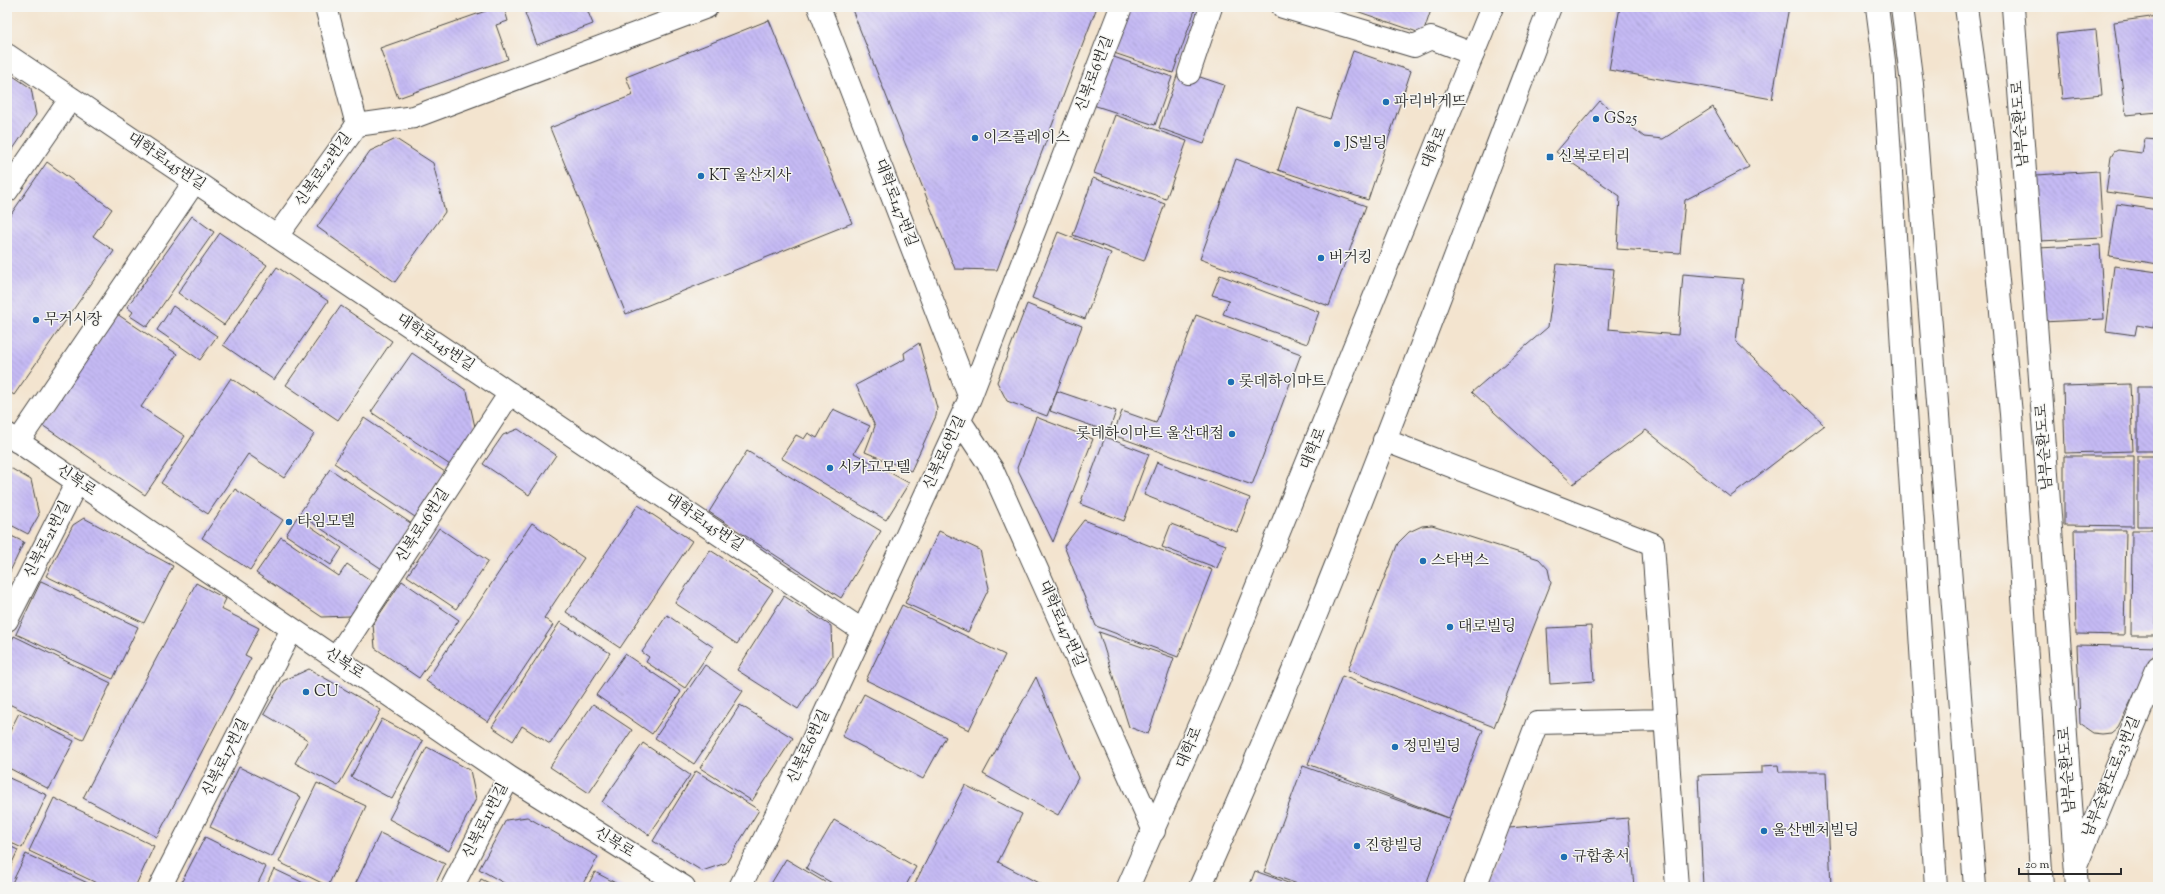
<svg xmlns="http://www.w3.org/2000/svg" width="2165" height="894" font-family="'Sorts Mill Goudy','Noto Serif KR',serif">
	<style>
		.building { fill: url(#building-back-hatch) }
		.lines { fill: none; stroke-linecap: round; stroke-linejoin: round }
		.minor-casing { stroke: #494744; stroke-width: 24 }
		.major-casing { stroke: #494744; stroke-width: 24 }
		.highway-casing { stroke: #494744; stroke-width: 24 }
		.minor { stroke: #fff; stroke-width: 22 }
		.major { stroke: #fff; stroke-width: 22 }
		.highway { stroke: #fff; stroke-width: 22 }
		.poi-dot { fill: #1f6fb2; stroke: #f6f6f2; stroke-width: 1.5 }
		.labels { text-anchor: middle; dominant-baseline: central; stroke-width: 3; stroke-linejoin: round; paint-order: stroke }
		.street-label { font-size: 15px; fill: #2b2b2b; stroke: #f6f6f2 }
		.poi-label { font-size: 15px; fill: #2b2b2b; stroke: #f6f6f2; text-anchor: start }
	</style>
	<defs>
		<pattern id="building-back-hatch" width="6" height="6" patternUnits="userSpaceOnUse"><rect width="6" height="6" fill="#c5baf4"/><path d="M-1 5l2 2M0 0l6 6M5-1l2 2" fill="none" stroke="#a9a0d1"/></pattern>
	</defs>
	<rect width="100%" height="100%" fill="#f6f6f2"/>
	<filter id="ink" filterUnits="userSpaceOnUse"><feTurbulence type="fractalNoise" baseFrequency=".025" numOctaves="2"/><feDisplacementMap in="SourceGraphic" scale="8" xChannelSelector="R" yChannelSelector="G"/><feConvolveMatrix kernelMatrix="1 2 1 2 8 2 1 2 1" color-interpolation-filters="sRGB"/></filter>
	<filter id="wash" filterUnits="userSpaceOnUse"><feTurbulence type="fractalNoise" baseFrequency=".012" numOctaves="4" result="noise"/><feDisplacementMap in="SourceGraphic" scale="16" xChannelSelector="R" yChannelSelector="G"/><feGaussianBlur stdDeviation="0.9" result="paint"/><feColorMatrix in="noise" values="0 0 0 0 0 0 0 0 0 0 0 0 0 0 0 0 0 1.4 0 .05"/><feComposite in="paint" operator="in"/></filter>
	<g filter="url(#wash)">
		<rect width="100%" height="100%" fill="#f3e4cf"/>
		<g id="blocks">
			<path class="building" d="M497,7H504L508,21L496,25L508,59L398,98L380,48Z
				M541,7H586L593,24L537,45L525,13Z
				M851,7H1097L997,270L955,269Z
				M1130,7H1196L1173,73L1114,53Z
				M1345,7H1432L1423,34Z
				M1620,7H1789L1772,99L1609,70Z
				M2158,16V112L2126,115L2114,22Z
				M769,20L852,223L626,314L550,128L633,95L626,77Z
				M2096,30L2102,95L2062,99L2056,34Z
				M1353,51L1411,71L1368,200L1278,170L1298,108L1330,119Z
				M1111,56L1172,77L1155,125L1093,105Z
				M1179,70L1224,85L1204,144L1159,128Z
				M7,72L31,88L36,115L7,158Z
				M1600,101L1644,137L1663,139L1713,107L1749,167L1685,200L1680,253L1617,249L1620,196L1556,152Z
				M1115,115L1187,141L1166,199L1094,173Z
				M396,139L433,163L445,212L395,282L317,227L370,151Z
				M2145,139L2158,140V199L2106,192L2111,157L2114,152L2118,150L2142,153Z
				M1236,159L1366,206L1329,306L1200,259Z
				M47,162L112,209L93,236L114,251L14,395L7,390V220Z
				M2099,171L2103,238L2040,241L2036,175Z
				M1093,178L1165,204L1144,261L1073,235Z
				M2117,204L2158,210V264L2109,256Z
				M192,216L214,232L147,327L130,316L133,312L127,307Z
				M1058,232L1111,253L1085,319L1032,298Z
				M220,233L267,265L224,325L178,293Z
				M2100,245L2104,319L2042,322L2038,248Z
				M1557,264L1614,269L1608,329L1678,335L1683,274L1743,279L1736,342L1824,425L1730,497L1646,430L1573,484L1472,392L1548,327Z
				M2114,266L2158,272V301L2153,328L2137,325L2135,335L2106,331Z
				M277,267L328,301L274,380L223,345Z
				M1220,275L1319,312L1307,344L1223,314L1229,300L1212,295Z
				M1027,304L1082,326L1047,416L1007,401L997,382Z
				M173,306L217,336L200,360L157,330Z
				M341,306L392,341L338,420L286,385Z
				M117,314L177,354L141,407L185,436L145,495L42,425Z
				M1196,315L1301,354L1252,485L1113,435L1122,411L1156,423Z
				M919,343L937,408L936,416L911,471L865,452L875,426L856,385L905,359L904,353Z
				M412,353L467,391L475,427L450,465L371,412Z
				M231,378L314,434L284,478L248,454L208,514L161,483Z
				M2130,384L2133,451L2065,453L2063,386Z
				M2137,387H2158V451H2137Z
				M1057,391L1116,411L1109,432L1050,411Z
				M833,409L870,426L854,453L909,483L886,520L781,458L796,435L804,439L808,433L817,438Z
				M1036,417L1093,439L1053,542L1017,468Z
				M364,418L445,472L415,517L334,463Z
				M518,429L556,455L529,495L483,464L503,435Z
				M1105,437L1149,454L1124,521L1080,504Z
				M747,451L881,531L841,598L709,512Z
				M2064,456H2134V526L2064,525Z
				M2138,456H2158V526H2138Z
				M1157,462L1250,498L1237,532L1144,495Z
				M7,466L31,480L39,515L28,534L7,523Z
				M330,469L412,524L382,569L299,514Z
				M235,489L283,520L250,570L202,538Z
				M638,505L692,541L620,648L566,612Z
				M297,517L342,548L331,565L286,535Z
				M84,518L173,566L144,623L46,576L73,525Z
				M1084,520L1212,570L1178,657L1096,626L1064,546Z
				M532,523L584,558L544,618L553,625L488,722L426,681Z
				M1171,524L1226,545L1217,568L1162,547Z
				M1432,525L1539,559L1548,569L1551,583L1494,727L1348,670L1398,543L1409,532L1422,526Z
				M439,528L488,561L456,609L407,576Z
				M2074,530H2126L2124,635L2076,634Z
				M2132,530H2158L2156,635H2131Z
				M939,531L980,550L989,588L968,632L905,603Z
				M7,534L24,542L7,578Z
				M281,537L339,576L347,564L373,582L350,616L322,617L256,573Z
				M710,550L773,590L737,644L675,603Z
				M41,581L138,627L113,679L16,634Z
				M402,581L459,620L419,678L375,648L373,624Z
				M196,583L226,599L221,609L259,628L245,655L251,658L157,837L83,798Z
				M784,596L831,626L832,656L798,709L737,670Z
				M902,605L1005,655L969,730L866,680Z
				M667,615L713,647L685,688L646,662L649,657L642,652Z
				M560,622L610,653L550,744L522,726L513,741L492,727Z
				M1591,626L1594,681L1550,684L1547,628Z
				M1099,632L1174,658L1148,734L1129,727Z
				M14,636L111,683L83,740L7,703V651Z
				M2077,645L2158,647L2118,727L2111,733L2102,734L2093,733L2080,724Z
				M625,654L681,692L652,734L596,695Z
				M705,665L743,691L694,764L655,738Z
				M309,669L381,710L338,786L295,763L308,740L264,714L283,681Z
				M1342,676L1483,730L1449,818L1308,764Z
				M1036,677L1078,778L1058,815L983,774Z
				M864,694L946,737L923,779L842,736Z
				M593,704L632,730L589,793L550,767Z
				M740,705L793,738L752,801L700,768Z
				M19,713L74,741L49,789L7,767V737Z
				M382,719L423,741L392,799L351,777Z
				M643,743L690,775L649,835L602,802Z
				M427,747L470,770L476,799L449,851L389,819Z
				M1778,765L1779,772H1826L1831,887H1703L1698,775L1762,773V766Z
				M1303,766L1450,819L1425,887L1417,884L1416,887H1306L1264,872Z
				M239,767L301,797L272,857L210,827Z
				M696,771L759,810L726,863L702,871L653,841Z
				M7,777L47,795L22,848L7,841Z
				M317,783L366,806L328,886L279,862Z
				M965,785L1022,814L998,862L1046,887H913Z
				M54,798L154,846L135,887H105L29,851Z
				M527,817L598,857L581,887H511L479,869L506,820Z
				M1628,818L1634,887H1486L1509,828Z
				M834,820L916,867L905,887H839L806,868Z
				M380,833L445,864L434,887L420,885L419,887H354Z
				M205,837L266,867L256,887H179Z
				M7,845L18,850L7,874Z
				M26,854L96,887H10Z
				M786,859L833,887H769Z
				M274,869L312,887H265Z
				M1255,871L1299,887H1249Z
				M595,872L623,887H587Z
				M481,879L497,887H477Z"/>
		</g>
	</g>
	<g filter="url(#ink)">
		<use href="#blocks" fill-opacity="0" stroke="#494744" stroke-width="1"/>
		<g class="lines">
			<defs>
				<path id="minor" d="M819,7L970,398
					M1283,7L1414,46L1431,38L1473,54
					M7,55L863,631
					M1189,73L1211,7
					M357,125L414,117L707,7
					M7,191L71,98
					M277,236L357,125L326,7
					M960,421L992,469L1154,831
					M7,434L509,777L684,887
					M1384,440L1653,544L1677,887
					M18,442L195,181
					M7,620L77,482
					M336,658L510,393
					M2076,866L2158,667
					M160,887L292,629
					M452,887L509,777
					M740,887L802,763L970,398L1121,7
					M1475,887L1537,723L1665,720"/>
				<path id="major" d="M1877,7L1884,61L1936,887
					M2013,7L2077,887
					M1128,887L1218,682L1492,7
					M1200,887C1330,599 1437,302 1550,7"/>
				<path id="highway" d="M1902,7L1912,84L1975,887
					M1966,7L1984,138L2011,414L2042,887"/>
			</defs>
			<use href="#minor" class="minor-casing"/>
			<use href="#major" class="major-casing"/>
			<use href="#highway" class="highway-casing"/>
			<use href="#minor" class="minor"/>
			<use href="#major" class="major"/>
			<use href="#highway" class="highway"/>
		</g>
	</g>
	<g class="poi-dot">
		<circle cx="1386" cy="102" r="4"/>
		<circle cx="1596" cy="119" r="4"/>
		<circle cx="975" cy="138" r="4"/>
		<circle cx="1337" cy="144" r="4"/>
		<rect x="1546" y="153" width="8" height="8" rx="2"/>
		<circle cx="701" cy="176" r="4"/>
		<circle cx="1321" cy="258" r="4"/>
		<circle cx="36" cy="320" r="4"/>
		<circle cx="1231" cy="382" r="4"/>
		<circle cx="1232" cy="434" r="4"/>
		<circle cx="830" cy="468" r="4"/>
		<circle cx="289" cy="522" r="4"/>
		<circle cx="1423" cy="561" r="4"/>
		<circle cx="1450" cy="627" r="4"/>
		<circle cx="306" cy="692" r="4"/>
		<circle cx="1395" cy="747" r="4"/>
		<circle cx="1764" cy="831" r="4"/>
		<circle cx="1357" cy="846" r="4"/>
		<circle cx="1564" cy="857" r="4"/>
	</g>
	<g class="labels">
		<g class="street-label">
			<text transform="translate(1095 74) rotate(-69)">신복로6번길</text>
			<text transform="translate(2021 124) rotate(-94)">남부순환도로</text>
			<text transform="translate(1435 148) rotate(-68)">대학로</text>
			<text transform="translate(166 162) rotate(34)">대학로145번길</text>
			<text transform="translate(324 170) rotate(-55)">신복로22번길</text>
			<text transform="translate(895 203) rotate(69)">대학로147번길</text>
			<text transform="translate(435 343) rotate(34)">대학로145번길</text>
			<text transform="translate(2045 447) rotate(-94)">남부순환도로</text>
			<text transform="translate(1314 449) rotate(-68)">대학로</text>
			<text transform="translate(945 453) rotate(-65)">신복로6번길</text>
			<text transform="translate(76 481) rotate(34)">신복로</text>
			<text transform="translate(704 523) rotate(34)">대학로145번길</text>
			<text transform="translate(423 526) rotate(-57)">신복로16번길</text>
			<text transform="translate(48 540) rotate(-63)">신복로21번길</text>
			<text transform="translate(1061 624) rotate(66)">대학로147번길</text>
			<text transform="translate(344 664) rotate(34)">신복로</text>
			<text transform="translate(809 747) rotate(-65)">신복로6번길</text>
			<text transform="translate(1190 748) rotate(-67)">대학로</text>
			<text transform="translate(226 758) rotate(-63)">신복로17번길</text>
			<text transform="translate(2068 770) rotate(-94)">남부순환도로</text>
			<text transform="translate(2112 777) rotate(-68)">남부순환도로23번길</text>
			<text transform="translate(486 821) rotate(-63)">신복로11번길</text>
			<text transform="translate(614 843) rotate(32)">신복로</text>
		</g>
		<g class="poi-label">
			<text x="1394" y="102">파리바게뜨</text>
			<text x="1604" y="119">GS25</text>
			<text x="983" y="138">이즈플레이스</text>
			<text x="1345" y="144">JS빌딩</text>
			<text x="1558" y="157">신복로터리</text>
			<text x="709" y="176">KT 울산지사</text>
			<text x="1329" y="258">버거킹</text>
			<text x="44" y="320">무거시장</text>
			<text x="1239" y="382">롯데하이마트</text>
			<text x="1224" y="434" text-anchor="end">롯데하이마트 울산대점</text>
			<text x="838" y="468">시카고모텔</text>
			<text x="297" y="522">타임모텔</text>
			<text x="1431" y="561">스타벅스</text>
			<text x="1458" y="627">대로빌딩</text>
			<text x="314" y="692">CU</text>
			<text x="1403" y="747">정민빌딩</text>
			<text x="1772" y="831">울산벤처빌딩</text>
			<text x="1365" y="846">진향빌딩</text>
			<text x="1572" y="857">규합총서</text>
		</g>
	</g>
	<rect width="2165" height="894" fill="none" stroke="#f6f6f2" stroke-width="24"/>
	<path d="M2019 868v6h102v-6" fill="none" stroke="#2b2b2b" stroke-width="2"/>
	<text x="2025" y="868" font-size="12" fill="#2b2b2b" stroke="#f6f6f2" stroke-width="3" paint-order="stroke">20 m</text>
</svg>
